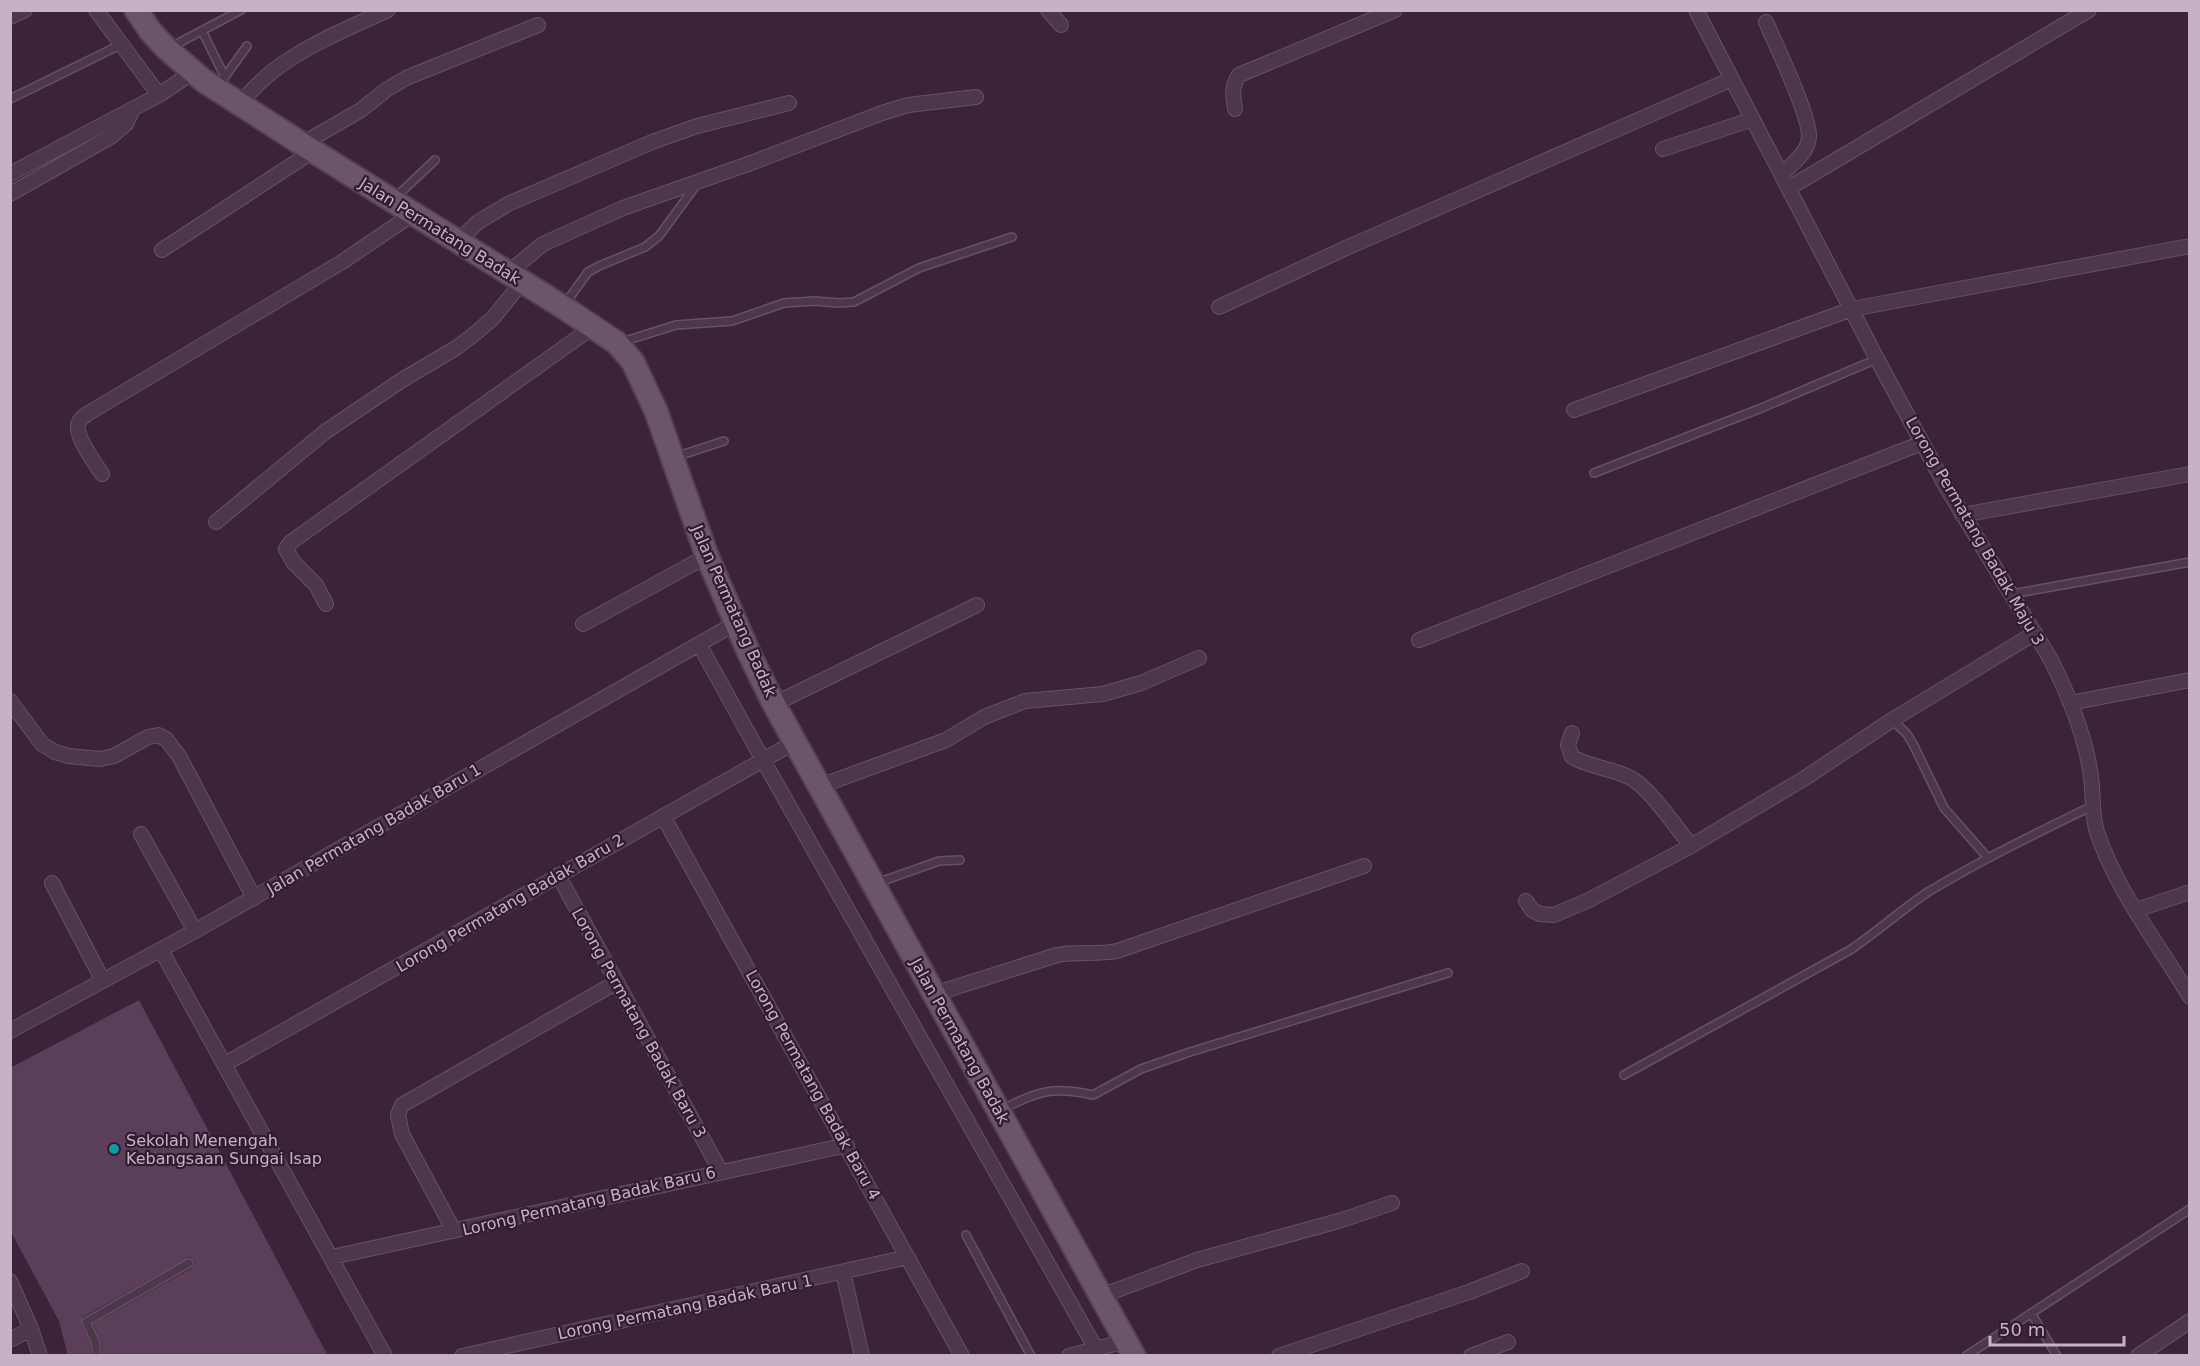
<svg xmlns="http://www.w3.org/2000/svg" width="2200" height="1366" font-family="'DejaVu Sans',sans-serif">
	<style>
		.building { fill: #5b3f5a }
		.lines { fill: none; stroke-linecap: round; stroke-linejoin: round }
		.service-casing { stroke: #675265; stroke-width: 10 }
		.minor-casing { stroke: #675265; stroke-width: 16 }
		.primary-casing { stroke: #554053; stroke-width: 26 }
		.service { stroke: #4c374b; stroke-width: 7 }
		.minor { stroke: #4c374b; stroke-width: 14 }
		.primary { stroke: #6c556b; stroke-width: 22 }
		.culture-dot { fill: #0f9aa8; stroke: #311c2f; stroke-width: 2 }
		.labels { text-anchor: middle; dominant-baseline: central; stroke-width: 4.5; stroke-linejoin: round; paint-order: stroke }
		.street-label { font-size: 16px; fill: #c7b2c5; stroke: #311c2f }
		.poi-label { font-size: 16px; fill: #c7b2c5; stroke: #311c2f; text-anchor: start }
	</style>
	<rect width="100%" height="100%" fill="#3c233a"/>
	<path class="building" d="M139,1000L328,1356H103L100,1339L93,1324L192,1268L195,1262L190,1257L83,1317L81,1324L90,1343L91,1356H68L59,1321L10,1230V1068Z"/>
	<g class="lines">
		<defs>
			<path id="service" d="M202,31L225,77
				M171,47L241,10
				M219,85L247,46
				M10,99L120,45
				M396,197L435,160
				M565,304L588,272L599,266L645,247L659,236L697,184
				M622,342L676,325L732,321L784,303L815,301L838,303L854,302L919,268L1012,237
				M675,457L724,441
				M1594,473L1759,409L1877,359
				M2012,594L2190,562
				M1892,720L1907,734L1914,746L1944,808L1988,858
				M877,883L939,861L960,860
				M1624,1075L1850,950C1877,932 1901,910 1928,892C1981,860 2037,833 2092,806
				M1003,1109C1038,1091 1053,1086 1093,1095L1141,1069L1190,1052L1448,973
				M966,1235L1031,1356
				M2031,1313L2057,1356
				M97,1356L95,1341L86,1322L189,1263
				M1966,1356L2190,1209"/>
			<path id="minor" d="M96,10L159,95
				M1048,10L1061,25
				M1696,10L1877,359L1945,485L2051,660C2069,696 2086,737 2091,777C2094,796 2091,814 2097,832C2117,892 2158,943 2190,997
				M10,17L25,10
				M1766,22C1776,45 1810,116 1809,137C1808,153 1792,164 1782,174
				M239,104C253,89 267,74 284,63C316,41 353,26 388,10
				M1235,109C1233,96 1231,87 1239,75L1395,10
				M302,144L361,110L386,90L406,78L538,25
				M1663,149L1753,119
				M10,174L159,95L193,72
				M1789,188L2089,10
				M10,194L112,136L126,124L133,109
				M457,242L478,222L508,204L652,142L697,126L789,103
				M162,250L313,151
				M508,273L543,244L623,208L751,163L882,113L908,105L976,97
				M1219,307L1346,248L1732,79
				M1574,410L1852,309L2190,246
				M102,474C95,463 76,438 78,425C79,420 83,417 87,414L342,262L413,214
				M1962,515L2190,474
				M216,522L325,432L402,380L456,348L477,332L493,318L522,282
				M326,604L316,585L294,563L286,549L291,542L593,327
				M583,624L707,556
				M1419,640L1922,443
				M699,644L763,760L1100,1356
				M10,701L42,744L55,752L69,756L100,759L114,756L148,737L158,735L166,739L179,756L254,898
				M2070,703L2190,680
				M774,704L977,605
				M1572,733L1568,745L1572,757C1590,767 1610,768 1629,777C1648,786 1677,828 1691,846
				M820,786L946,740L984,717L1025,701L1103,694L1141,683L1199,658
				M663,816L962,1356
				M141,834L195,931
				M558,875L721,1172
				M52,883L103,981
				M1526,901L1532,910L1540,914L1554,915L1589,900L1691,846L1805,778L1892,720L2035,633
				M2136,910L2190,892
				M161,950L385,1356
				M934,994L1057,955C1077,951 1097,955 1117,951L1364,866
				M10,1031L195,931L736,623
				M225,1064L795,742
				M454,1231L402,1134L398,1115L402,1105L617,982
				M332,1257L847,1145
				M843,1272L862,1356
				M10,1281L31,1329L40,1356
				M1101,1296L1197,1260L1342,1220L1392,1203
				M10,1340L31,1329
				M462,1356L908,1257
				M1069,1356L1126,1341
				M1279,1356L1469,1292L1522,1271
				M1471,1356L1508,1342
				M2138,1356L2190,1321"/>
			<path id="primary" d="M136,10L151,32L167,49L204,81L313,151L563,307L617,343L633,362L656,411L707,556L749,653L774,704L1134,1356"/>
		</defs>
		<use href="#service" class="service-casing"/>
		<use href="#minor" class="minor-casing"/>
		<use href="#primary" class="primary-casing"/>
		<use href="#service" class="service"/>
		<use href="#minor" class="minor"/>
		<use href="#primary" class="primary"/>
	</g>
	<circle class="culture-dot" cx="114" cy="1149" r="6"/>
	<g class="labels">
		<g class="street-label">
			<text transform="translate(440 231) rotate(32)">Jalan Permatang Badak</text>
			<text transform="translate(1975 531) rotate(60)">Lorong Permatang Badak Maju 3</text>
			<text transform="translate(734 611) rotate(66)">Jalan Permatang Badak</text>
			<text transform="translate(374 829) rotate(-30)">Jalan Permatang Badak Baru 1</text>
			<text transform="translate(510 903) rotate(-30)">Lorong Permatang Badak Baru 2</text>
			<text transform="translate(639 1023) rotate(61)">Lorong Permatang Badak Baru 3</text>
			<text transform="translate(960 1041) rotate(61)">Jalan Permatang Badak</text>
			<text transform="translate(813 1085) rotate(61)">Lorong Permatang Badak Baru 4</text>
			<text transform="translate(589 1201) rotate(-13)">Lorong Permatang Badak Baru 6</text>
			<text transform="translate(685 1307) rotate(-12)">Lorong Permatang Badak Baru 1</text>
		</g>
		<g class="poi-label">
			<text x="126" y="1140">Sekolah Menengah<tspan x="126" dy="18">Kebangsaan Sungai Isap</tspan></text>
		</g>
	</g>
	<rect width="2200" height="1366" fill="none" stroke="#c7b2c5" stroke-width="24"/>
	<path d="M1990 1336v9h134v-9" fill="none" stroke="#c7b2c5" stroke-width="3"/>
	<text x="1999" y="1336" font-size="18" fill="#c7b2c5" stroke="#311c2f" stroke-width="4.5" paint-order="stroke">50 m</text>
</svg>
